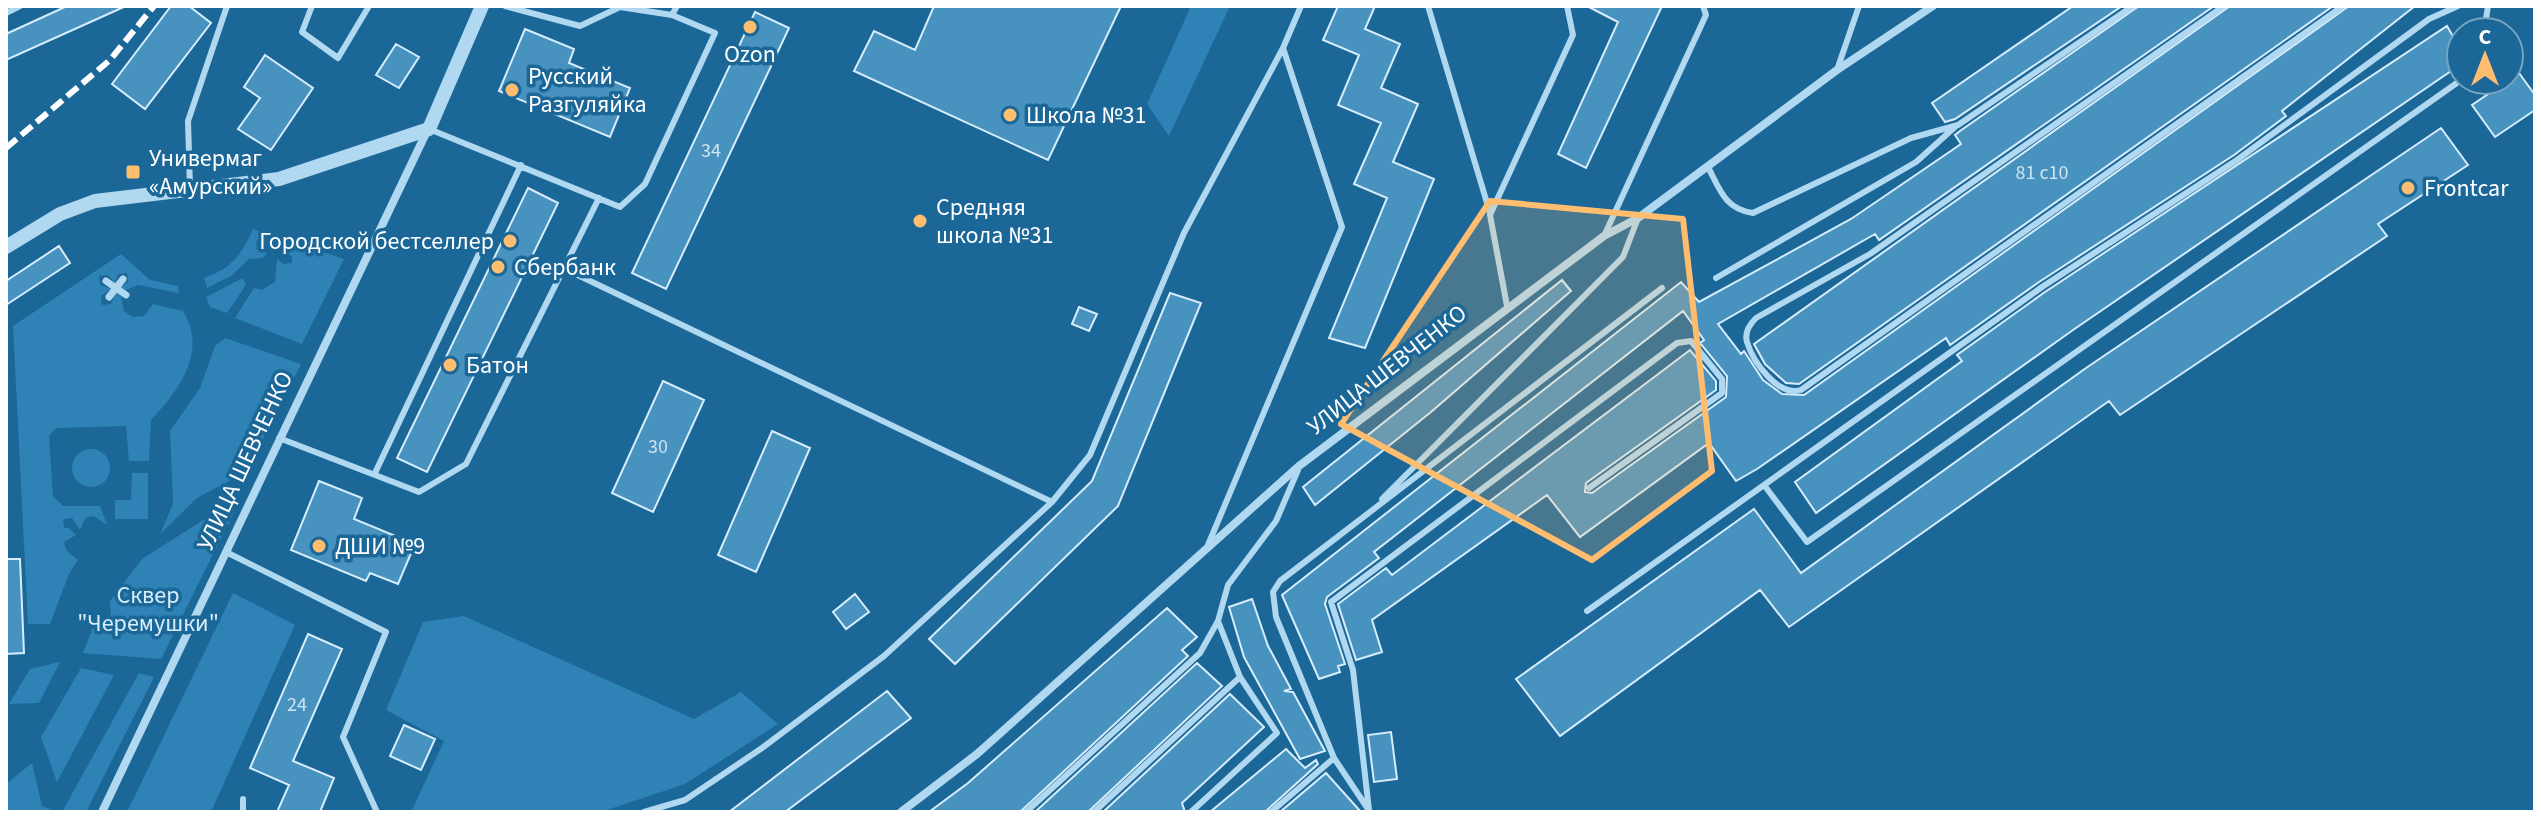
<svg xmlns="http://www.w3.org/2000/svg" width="2541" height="818" font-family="'Source Sans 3',sans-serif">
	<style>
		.green { fill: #2f82b5 }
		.building { fill: #4892c0; stroke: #d7edfb; stroke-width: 2 }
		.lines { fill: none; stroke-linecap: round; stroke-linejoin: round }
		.service { stroke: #b0d8f0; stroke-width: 6 }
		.pedestrian { stroke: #b0d8f0; stroke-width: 7 }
		.minor { stroke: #b0d8f0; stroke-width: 8 }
		.tertiary { stroke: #b0d8f0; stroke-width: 14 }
		.rail { stroke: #fff; stroke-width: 6; stroke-dasharray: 14 6; stroke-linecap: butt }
		.marked { fill: #ffbd6f; fill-opacity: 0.2; stroke: #ffbd6f; stroke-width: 6; stroke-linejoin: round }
		.poi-dot { fill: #ffbd6f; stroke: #1b6798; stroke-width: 3 }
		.labels { text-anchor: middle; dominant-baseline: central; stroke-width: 7; stroke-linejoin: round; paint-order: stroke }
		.number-label { font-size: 20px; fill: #d1e4ef }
		.poi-label { font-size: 24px; fill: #fff; stroke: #1b6798; text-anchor: start }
		.street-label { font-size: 24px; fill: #fff; stroke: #1b6798 }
		.park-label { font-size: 24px; fill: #d7edfb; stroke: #1b6798 }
	</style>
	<rect width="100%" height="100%" fill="#1b6798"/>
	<path class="green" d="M1191,6H1230L1169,136L1147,104Z
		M253,229L279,240L275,246L266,245L265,240L256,241L257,250L267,253L263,258L249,259L231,276L207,288L204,278C231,269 242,254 253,229Z
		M293,242L344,259L302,344L235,318L254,288L262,290L275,282L277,259L283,264L292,263V256L282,251Z
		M121,254L150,280L178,286L179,293L138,285L124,291L119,288L128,282L127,273L118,274L115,283L108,275L99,276L100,285L111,289L101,296L102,305L111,304L116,292L121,296L124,311L133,317L144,316L153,304L183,311C208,352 179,390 151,420L149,461H129L126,426L56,428L49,436L53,496L63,506H100L107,525L94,516L85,518L80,530L72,518L63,519L64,528H69L76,535L64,542L66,550L78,560L69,574L50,624H28L13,326Z
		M243,278L246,285L227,313L210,307L206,297Z
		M225,338L301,364L246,472L197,498L160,534L173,504L170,431L200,388L215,346Z
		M72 468a19 19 0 1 1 38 0a19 19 0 1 1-38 0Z
		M132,473H148V519H115V500H131Z
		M230,503L234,512L161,659L83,653L93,627L103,626L111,618L110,601L142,559Z
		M233,593L295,625L211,812H127Z
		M464,616L694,719L741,692L778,724L685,784L601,812H411L444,741L386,710L423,622Z
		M60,662L39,703L9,704L30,669Z
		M81,668L114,675L57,782L41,737Z
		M139,673L154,677L86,812H62Z
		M32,763L42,806L57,812H6V784Z"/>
	<path class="building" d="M67,6H126L6,60V34Z
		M171,6H189L211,23L145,109L112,84Z
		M934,6H1121L1048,160L854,71L874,31L915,50Z
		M1338,6H1375L1365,29L1400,44L1381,88L1418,104L1393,162L1434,179L1365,348L1329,338L1387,198L1354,184L1381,123L1338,105L1359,55L1323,40Z
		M1587,6H1662L1586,168L1558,154L1618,22Z
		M2073,6H2122L1955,119L1945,122L1932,103Z
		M2139,6H2214L1879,240L1875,234L1718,324L1741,354L1744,351L1763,380L1782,394L1804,395L2349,6H2415L2282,111L2286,116L2234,155L2039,282L1950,345L1946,338L1757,469L1736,481L1709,443L1580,537L1547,495L1372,620L1382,652L1356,660L1338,604L1386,568L1392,575L1690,350L1716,381V390L1586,483L1585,492L1592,493L1726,397L1727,376L1700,343L1704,340L1683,311L1374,552L1379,558L1327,597L1325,604L1345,664L1338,666L1340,672L1319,679L1282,595L1681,282L1699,302L1851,219L1961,144L1955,135L1960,131Z
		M2230,6H2333L1799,384L1786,383L1765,364L1754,344Z
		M755,12L789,28L666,289L632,273Z
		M2447,26L2461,50V61L2451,71L2073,330L1816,513L1795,482L1962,361L1957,355L2045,292Z
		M525,29L574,49L569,63L630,88L610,137L499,91Z
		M396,44L419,57L399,88L376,75Z
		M265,55L313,88L271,150L238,129L260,98L244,87Z
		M2519,73L2535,95V110L2495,137L2472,105Z
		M2441,128L2468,165L2378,224L2387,236L2120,415L2109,401L1789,627L1760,590L1560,736L1516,679L1754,509L1801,573L2086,368Z
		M528,188L558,203L427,472L397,458Z
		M59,246L70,263L6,305V281Z
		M1562,280L1571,291L1431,412L1315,505L1303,487Z
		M1170,293L1201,303L1118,506L955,664L929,639L1092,481Z
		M1079,307L1097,314L1089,331L1072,324Z
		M663,381L704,400L653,512L612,493Z
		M772,431L810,448L756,572L718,555Z
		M319,481L362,498L354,519L415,544L398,584L370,573L366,581L291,550Z
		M6,559H20L24,653L6,654Z
		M855,594L869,612L846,629L833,612Z
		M1252,599L1268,646L1291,689L1284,691L1293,692L1325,751L1300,759L1244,657L1229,607Z
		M1167,608L1197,637L1182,650L1188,656L1020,812H929L968,783Z
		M308,634L342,649L293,761L334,778L320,812H277L289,785L250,768Z
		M1197,663L1222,686L1088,812H1035Z
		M887,691L911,718L785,812H729Z
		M1230,694L1264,727L1182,803L1185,812H1103Z
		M404,725L435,739L421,770L390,756Z
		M1391,732L1397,779L1374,782L1368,735Z
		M1286,749L1305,768L1316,760L1318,764L1265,812H1210Z
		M1326,773L1361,812H1280Z"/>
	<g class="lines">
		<path class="service" d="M312,6L302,32L338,58L369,6
			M505,6L580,26L620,7L672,15L677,6
			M1428,6L1490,213
			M2224,6L1870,254L1756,318C1750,324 1744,332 1747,342C1753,362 1778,397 1801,390L2343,6
			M6,13L20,6
			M2484,32L2488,6
			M1837,70L1859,6
			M429,129L620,207L645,184L715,33L672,15
			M1708,167C1720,190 1725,209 1753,213L1911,138L1958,125L2133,6
			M190,188L188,121L227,6
			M1604,236L1706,15L1703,6
			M565,269L1052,502L1090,455L1184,233L1283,48
			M1716,278L1916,162L1955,127
			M1507,306L1490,215L1573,35L1567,6
			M279,438L419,492L466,464L599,198
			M375,473L521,165
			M1764,485L2042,287L2237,160L2429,19L2458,6
			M1382,499L1623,257L1638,218
			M1208,545L1342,227L1283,48L1301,6
			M228,553L386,632L343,737L377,812
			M1587,611L1764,485L1807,542L2461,80
			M1334,758L1368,809
			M243,799V812
			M1369,810L1353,670L1331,602L1677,343L1691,341L1722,379V393L1589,488
			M644,812L685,800L762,748L884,656L1052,502
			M1026,812L1200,653L1218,621
			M1094,812L1240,677L1218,621L1228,585L1276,521L1298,470
			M1191,812L1277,733L1240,677
			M1271,812L1334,758L1276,617L1273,592L1280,581L1662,288"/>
		<path class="pedestrian" d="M106,281L126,295
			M109,297L123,279"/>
		<path class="minor" d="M102,812L428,129
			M901,812L977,754L1299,466L1604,236L1638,218L1837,70L1933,6"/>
		<path class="tertiary" d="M6,247L60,214L95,201L279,179L429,129L482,6"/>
		<path class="rail" d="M6,148L110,60L154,6"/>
	</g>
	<path class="marked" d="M1490,201L1683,219L1712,471L1592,560L1341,424Z"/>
	<g class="poi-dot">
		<circle cx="750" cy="27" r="8"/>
		<circle cx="512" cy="90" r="8"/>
		<circle cx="1010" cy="115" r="8"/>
		<rect x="125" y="164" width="16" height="16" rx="4"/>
		<circle cx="2408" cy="188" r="8"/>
		<circle cx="920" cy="221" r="8"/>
		<circle cx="510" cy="241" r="8"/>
		<circle cx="498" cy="267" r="8"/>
		<circle cx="450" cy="365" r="8"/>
		<circle cx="319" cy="546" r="8"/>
	</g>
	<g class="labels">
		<g class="number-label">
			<text x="711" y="151">34</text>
			<text x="2042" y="173">81 с10</text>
			<text x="658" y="447">30</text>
			<text x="297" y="705">24</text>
		</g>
		<g class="poi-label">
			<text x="750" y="54" text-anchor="middle">Ozon</text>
			<text x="528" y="76">Русский<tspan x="528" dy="28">Разгуляйка</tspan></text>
			<text x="1026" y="115">Школа №31</text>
			<text x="149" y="158">Универмаг<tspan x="149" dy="28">«Амурский»</tspan></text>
			<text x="2424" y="188">Frontcar</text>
			<text x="936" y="207">Средняя<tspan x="936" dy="28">школа №31</tspan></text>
			<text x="494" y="241" text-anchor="end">Городской бестселлер</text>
			<text x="514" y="267">Сбербанк</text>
			<text x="466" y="365">Батон</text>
			<text x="335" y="546">ДШИ №9</text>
		</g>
		<g class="street-label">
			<text transform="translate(1387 370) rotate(-38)">УЛИЦА ШЕВЧЕНКО</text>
			<text transform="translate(245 461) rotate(-65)">УЛИЦА ШЕВЧЕНКО</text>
		</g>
		<g class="park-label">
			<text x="148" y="595">Сквер<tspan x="148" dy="28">"Черемушки"</tspan></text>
		</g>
	</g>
	<rect width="2541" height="818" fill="none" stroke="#ffffff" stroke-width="16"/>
	<g transform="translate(2485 56)"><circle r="38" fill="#1b6798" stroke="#76a4c1" stroke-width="2"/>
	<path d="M0-6L14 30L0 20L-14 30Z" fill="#ffbd6f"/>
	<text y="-12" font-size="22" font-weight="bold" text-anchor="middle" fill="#ffffff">С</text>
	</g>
</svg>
